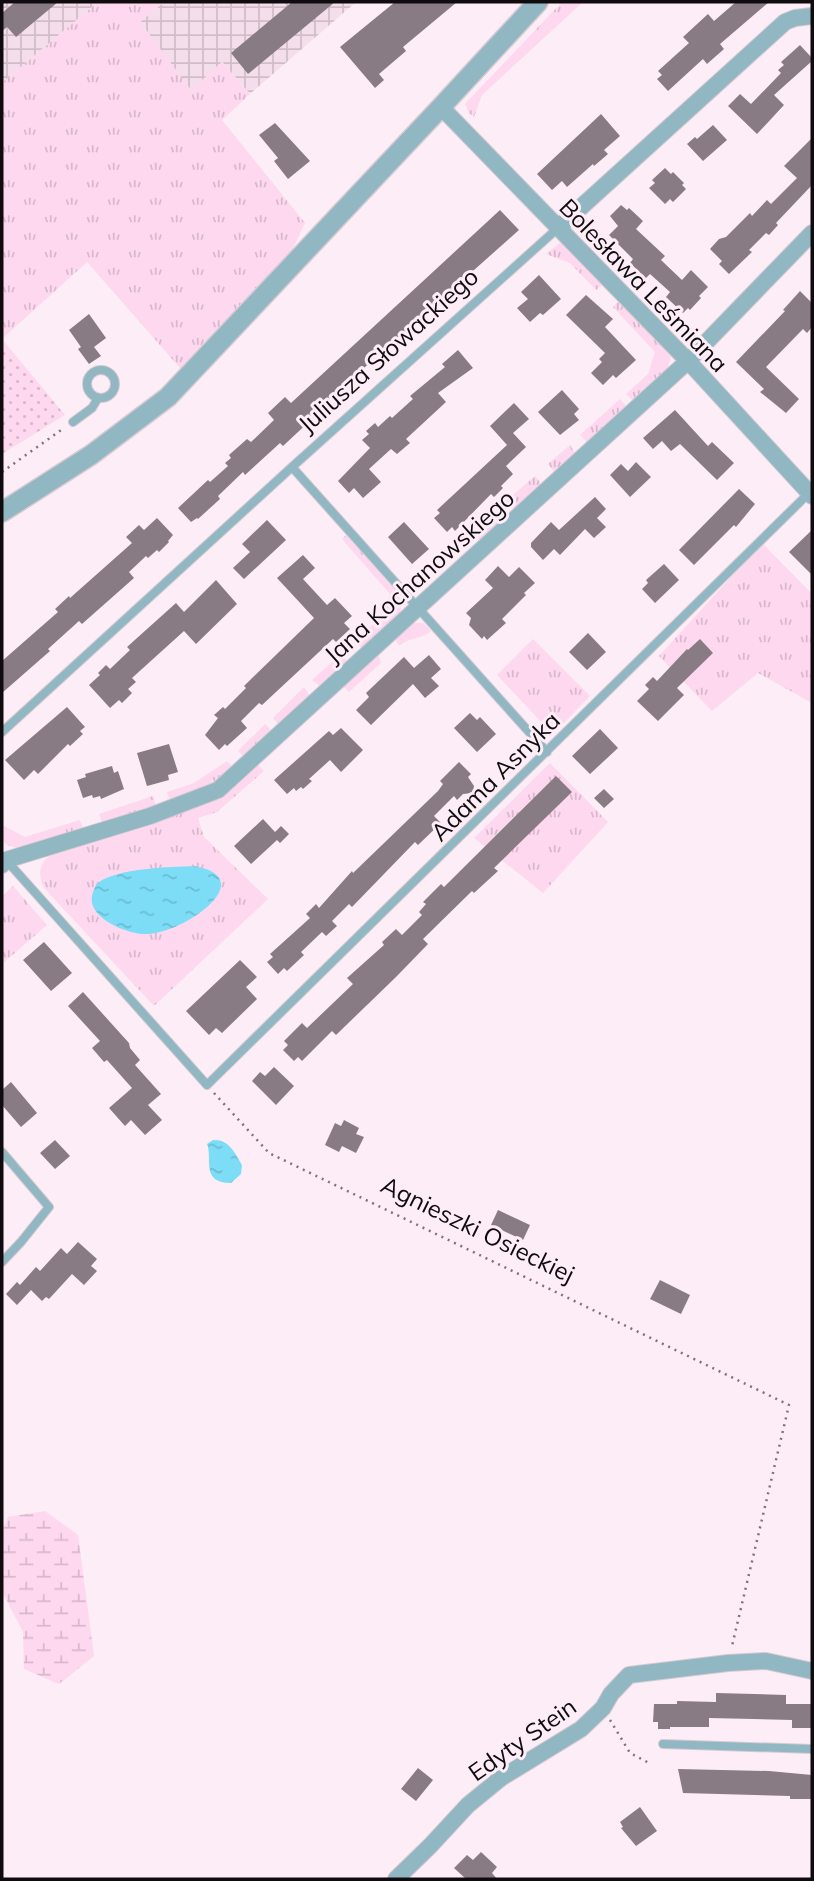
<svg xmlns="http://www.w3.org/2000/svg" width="814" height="1881" font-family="Mulish,sans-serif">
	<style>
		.industrial { fill: url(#industrial-grid) }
		.grass { fill: url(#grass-tufts) }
		.wetland { fill: url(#wetland-marsh) }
		.garden { fill: url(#garden-dots) }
		.water { fill: url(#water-ripples) }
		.building { fill: #897b84 }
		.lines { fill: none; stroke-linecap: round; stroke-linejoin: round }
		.service-casing { stroke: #d7c9d2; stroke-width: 10 }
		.minor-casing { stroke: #d7c9d2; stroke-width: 18 }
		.tertiary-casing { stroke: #d7c9d2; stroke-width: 22 }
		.path { stroke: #7d7379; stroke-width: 2.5; stroke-dasharray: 2 5; stroke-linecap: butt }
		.service { stroke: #91b8c2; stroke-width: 8 }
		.minor { stroke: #91b8c2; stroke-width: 16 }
		.tertiary { stroke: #91b8c2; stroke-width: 19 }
		.labels { text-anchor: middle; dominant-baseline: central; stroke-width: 6; stroke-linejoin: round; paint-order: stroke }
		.street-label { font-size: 24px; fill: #100b0e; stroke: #fdedf7 }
	</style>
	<defs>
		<pattern id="industrial-grid" width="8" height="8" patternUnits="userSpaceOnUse" patternTransform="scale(1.75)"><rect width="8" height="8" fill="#f5deec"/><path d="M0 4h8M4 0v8" fill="none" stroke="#d1bdc9"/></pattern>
		<pattern id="grass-tufts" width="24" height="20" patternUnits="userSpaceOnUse" patternTransform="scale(1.75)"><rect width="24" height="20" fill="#fdd8ef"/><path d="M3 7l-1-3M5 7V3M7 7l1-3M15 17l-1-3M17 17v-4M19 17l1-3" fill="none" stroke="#d8b8cc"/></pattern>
		<pattern id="wetland-marsh" width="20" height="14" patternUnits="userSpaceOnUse" patternTransform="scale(1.75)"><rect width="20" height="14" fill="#fdd8ef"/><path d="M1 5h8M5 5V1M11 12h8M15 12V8" fill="none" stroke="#d8b8cc"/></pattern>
		<pattern id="garden-dots" width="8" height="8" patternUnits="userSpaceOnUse" patternTransform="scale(1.75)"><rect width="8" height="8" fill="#fdd8ef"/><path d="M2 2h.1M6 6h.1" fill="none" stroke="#d8b8cc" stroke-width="1.8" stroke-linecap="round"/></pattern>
		<pattern id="water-ripples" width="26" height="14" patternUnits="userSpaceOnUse" patternTransform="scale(1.75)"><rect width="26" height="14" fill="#7dddf6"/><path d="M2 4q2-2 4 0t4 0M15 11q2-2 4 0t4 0" fill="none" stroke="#6bbcd2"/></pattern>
	</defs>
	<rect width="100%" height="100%" fill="#fdedf7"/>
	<path class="industrial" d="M2,2H98L2,83Z
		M164,2H356L250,94L222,62L191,91L140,22Z"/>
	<path class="grass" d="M98,2H164L140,22L191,90L222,62L250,94L222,120L305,223L292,250L180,368L87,262L2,339V83Z
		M562,2H583L482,95L474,117L469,113L465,104Z
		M560,243L565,244L603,284L596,290L570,263L546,254Z
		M620,300L671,355L668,368L632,400L626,394L648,374L655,352L613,307Z
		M620,399L626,406L587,442L580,435Z
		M570,445L575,453L554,472L548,464Z
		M535,476L540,482V485L514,509L506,501Z
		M494,512L501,521L480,540L473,532Z
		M346,535L397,592L402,603L400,613L362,649L355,641L382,616L390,594L342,539Z
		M762,543L812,594V703L758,673L712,711L659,656Z
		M415,623H423L431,631C422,639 409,637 399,646L395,638Z
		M533,639L590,696L563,724L546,727L497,675Z
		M378,653L381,663L349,692L343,686Z
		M341,654L348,662L321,687L312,680Z
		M304,687L310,696L279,725L273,718Z
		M265,724L272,731L244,757L238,751Z
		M227,761L233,767L209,786L170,801L167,792L194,783Z
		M550,763L608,822L543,893L474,838Z
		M257,764L264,771L217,812L198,818L204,837L268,899L154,1006L44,888C37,874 39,860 55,853L177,814L213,800Z
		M153,796L156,806L102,823L99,814Z
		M80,820L83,829L21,849L7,845L2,840V825L25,837Z
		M13,886L47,925L2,964V896Z"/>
	<path class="wetland" d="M45,1511L78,1535L94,1656L59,1684L24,1669L23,1632L2,1591V1531L8,1517Z"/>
	<path class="garden" d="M2,339L65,415L2,454Z"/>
	<path class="water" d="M194,866C264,878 180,937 143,934C125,933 88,918 92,896C93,892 95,885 99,882C120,868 169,867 194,866Z
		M213,1140C229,1139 235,1153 242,1165L241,1174L231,1183C200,1183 213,1158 207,1144Z"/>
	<path class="building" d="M15,2H58L16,37L7,27L2,31V13Z
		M292,2H335L248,74L231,53Z
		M395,2H457L403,47L406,51L379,74L384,80L375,88L340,47Z
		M736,2H769L720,44L724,49L707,64L703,59L668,91L657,79L662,75L658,71L689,43L683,37L708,14L714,21Z
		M800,45L812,58V61L774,95L784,105L757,134L728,106L740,94L751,104L781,73L778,70L784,65L781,62Z
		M601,114L620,136L604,150L608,154L594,166L593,164L567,187L562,181L552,190L537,174Z
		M275,123L310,161L288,179L274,161L278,158L259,135Z
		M713,125L727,140L703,161L687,144L695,137L697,139Z
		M812,138V185L776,223L778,225L769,235L766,233L749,250L752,252L729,274L719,264L722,261L710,249L719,239L726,237L750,213L752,216L767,200L771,204L797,178L784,166Z
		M665,168L671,174L673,172L684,183L682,185L686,189L673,202L670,199L665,204L649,188L655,183L652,180Z
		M621,205L627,210L629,208L643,221L636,229L665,256L661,260L682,280L691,270L708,287L699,296L701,298L690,310L688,308L683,313L666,297L670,292L650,274L646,278L630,263L633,259L609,235L618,226L610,216Z
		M500,210L519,230L310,416L313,418L283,446L280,443L245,475L243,472L218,496L220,499L198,519L197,518L191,522L178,508L208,480L210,482L228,466L225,463L231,458L229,455L247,439L251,442L274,420L268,413L285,397L291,403Z
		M539,275L561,299L543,315L540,313L530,322L517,308L528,299L521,292Z
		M800,291L812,303V327L807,333L803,329L766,367L799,399L786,413L760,392L764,389L736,362L785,311L783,310Z
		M586,295L613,319L605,327L636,360L616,378L613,375L603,385L591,373L602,362L599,359L605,353L566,315Z
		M89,314L106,338L94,347L101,356L89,364L78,349L81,347L69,330Z
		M458,350L473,368L438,393L446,402L406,439L410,443L397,454L391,449L369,469L381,482L363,498L354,488L349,493L338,481L370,448L362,440L369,434L366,431L375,423L378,427L390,416L392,418L413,399L410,396L445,367L442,364Z
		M562,390L579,409L574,414L579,420L560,435L538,412Z
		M514,403L529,419L513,433L526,447L506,466L513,474L501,486L503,488L494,497L491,494L455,531L452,527L447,532L434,518L440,513L437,510L507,445L490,426Z
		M675,410L708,446L712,442L734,463L717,480L680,444L671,451L662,441L653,449L643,438Z
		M636,462L651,477L630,497L610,475L621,464L628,471Z
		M739,489L755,504L736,527L734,525L694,565L679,550Z
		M595,497L606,509L597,518L606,527L594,538L585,529L560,555L554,549L543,560L531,547V543L551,522L559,530Z
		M157,518L173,535L168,541L169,542L159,552L157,550L148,558L146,556L129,572L134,578L82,624L79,621L48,649L50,651L2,693V661L58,612L55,609L69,596L70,598L132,543L126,537L139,525L144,530Z
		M267,520L286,540L244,579L233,568L250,552L242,544Z
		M404,522L429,549L412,564L388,537Z
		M812,530V575L789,552Z
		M303,555L315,568L303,579L327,605L335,598L352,616L344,623L350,629L336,642L333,639L262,705L259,703L241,721L247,728L227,746L225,744L219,750L205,735L218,718L214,715L223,707L225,709L246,688L244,686L314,618L277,578Z
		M664,564L679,580L655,603L642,589L648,583L646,580Z
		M498,566L509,577L519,567L535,583L524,593L526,595L502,619L506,623L487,640L484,636L482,639L469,625L471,618L466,613L493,588L485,580Z
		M216,580L237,604L196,644L184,631L132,678L136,682L128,689L132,693L122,703L119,700L110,708L89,685L100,675L98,673L106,665L110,669L130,650L127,647L176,603L184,612Z
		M588,633L606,652L587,670L569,652Z
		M700,639L713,653L677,688L684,695L658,721L637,701L649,689L645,685L653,677L657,681L687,649L688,650Z
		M429,655L441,669L431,678L439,686L425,698L413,684L371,725L356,710L369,697L366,693L404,657L414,668Z
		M67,707L85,727L80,731L83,734L70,746L68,744L38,774L34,770L24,780L5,760Z
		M470,713L477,720L480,717L496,734L477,752L454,728Z
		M341,728L363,750L341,772L330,760L309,779L312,781L303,789L301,787L296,791L294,788L287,794L274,780L329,731L333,735Z
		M600,729L618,748L590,774L572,756Z
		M169,744L178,772L168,775L169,780L147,786L137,753Z
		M459,762L471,774L468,777L474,786L473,793L463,794L457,800L454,796L434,816L441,823L418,845L415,842L352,907L349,904L332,921L337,926L326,936L322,932L301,952L304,955L287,971L284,968L278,974L267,962L273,957L270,954L310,918L306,914L316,904L319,908L352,871L353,873L438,791L443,784L440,781Z
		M112,766L114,773L118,771L124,789L101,799L100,796L93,798L92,795L83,798L77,780L86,777L85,774Z
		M556,776L572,792L494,868L498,871L474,893L472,891L423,939L428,944L396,977L336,1035L332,1031L302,1061L298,1057L294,1061L283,1050L288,1045L284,1041L302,1023L307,1028L353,984L347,978L384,945L382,942L396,929L402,935L422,915L419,912L426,904L423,902L441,884L444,887Z
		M604,789L614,799L604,808L594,798Z
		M263,819L275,832L281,826L289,834L280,843L277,840L251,864L234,846Z
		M44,942L72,973L51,991L23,960Z
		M240,960L257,977L246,987L257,999L222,1033L216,1028L209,1035L186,1011Z
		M83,992L129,1043L130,1048L140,1060L135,1065L161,1094L148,1105L162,1120L145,1135L131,1120L125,1126L109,1108L132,1088L107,1060L104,1062L92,1048L100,1041L68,1006Z
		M274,1067L294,1086L276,1105L252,1081L260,1072L265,1076Z
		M11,1082L37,1113L21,1127L2,1105V1090Z
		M344,1120L359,1128L356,1134L364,1137L356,1153L342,1146L339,1152L325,1145L335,1123L341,1126Z
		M55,1140L70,1156L55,1169L40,1153Z
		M498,1210L530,1225L523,1240L491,1225Z
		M78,1242L97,1259L91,1266L97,1271L84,1285L72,1274L49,1299L46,1297L42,1301L31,1290L17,1305L6,1294L17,1282L20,1285L36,1267L40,1271L61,1248L67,1254Z
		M660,1280L690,1295L681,1314L650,1299Z
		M716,1693L786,1695V1704H812V1728H792V1720L709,1718V1727H670V1729H658V1722H653L654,1704H677V1701L716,1702Z
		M418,1768L433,1780L416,1801L401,1789Z
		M678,1769L769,1771L812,1775V1799H790V1796L683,1793Z
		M640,1807L657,1831L636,1846L621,1828L623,1827L620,1822Z
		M481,1852L497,1867L492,1873L497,1879H466L454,1868L467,1855L473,1860Z"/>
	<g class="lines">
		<defs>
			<path id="service" d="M87 384a14 14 0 1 1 28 0a14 14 0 1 1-28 0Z
				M73,422L92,408L98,398
				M292,467L547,752
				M2,732L292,467L558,228
				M6,860L207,1085L809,493
				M2,1152L49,1207L21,1242L2,1262
				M663,1744L812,1749"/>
			<path id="minor" d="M441,107L688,361L812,496
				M558,228L785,22L795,18L812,16
				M2,865L6,860L150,816L218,790L688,361L812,233
				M396,1879L430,1846L468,1805L501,1778L581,1729L603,1708L611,1694L629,1675L728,1663L766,1661L812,1671"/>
			<path id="tertiary" d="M2,512L91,455L168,397L441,107L538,2"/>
		</defs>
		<use href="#service" class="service-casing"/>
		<use href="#minor" class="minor-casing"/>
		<use href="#tertiary" class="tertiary-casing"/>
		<path class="path" d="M2,472L64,428
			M214,1093L269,1153L789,1405L732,1646
			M610,1720L630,1753L651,1764"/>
		<use href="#service" class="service"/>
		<use href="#minor" class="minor"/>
		<use href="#tertiary" class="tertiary"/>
	</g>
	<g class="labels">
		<g class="street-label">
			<text transform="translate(644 285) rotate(46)">Bolesława Leśmiana</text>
			<text transform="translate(388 350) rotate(-42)">Juliusza Słowackiego</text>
			<text transform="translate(419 576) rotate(-42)">Jana Kochanowskiego</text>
			<text transform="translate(495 776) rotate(-45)">Adama Asnyka</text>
			<text transform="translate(478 1229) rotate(26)">Agnieszki Osieckiej</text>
			<text transform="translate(522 1739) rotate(-35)">Edyty Stein</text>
		</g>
	</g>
	<rect width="814" height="1881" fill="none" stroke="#100b0e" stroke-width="7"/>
</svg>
